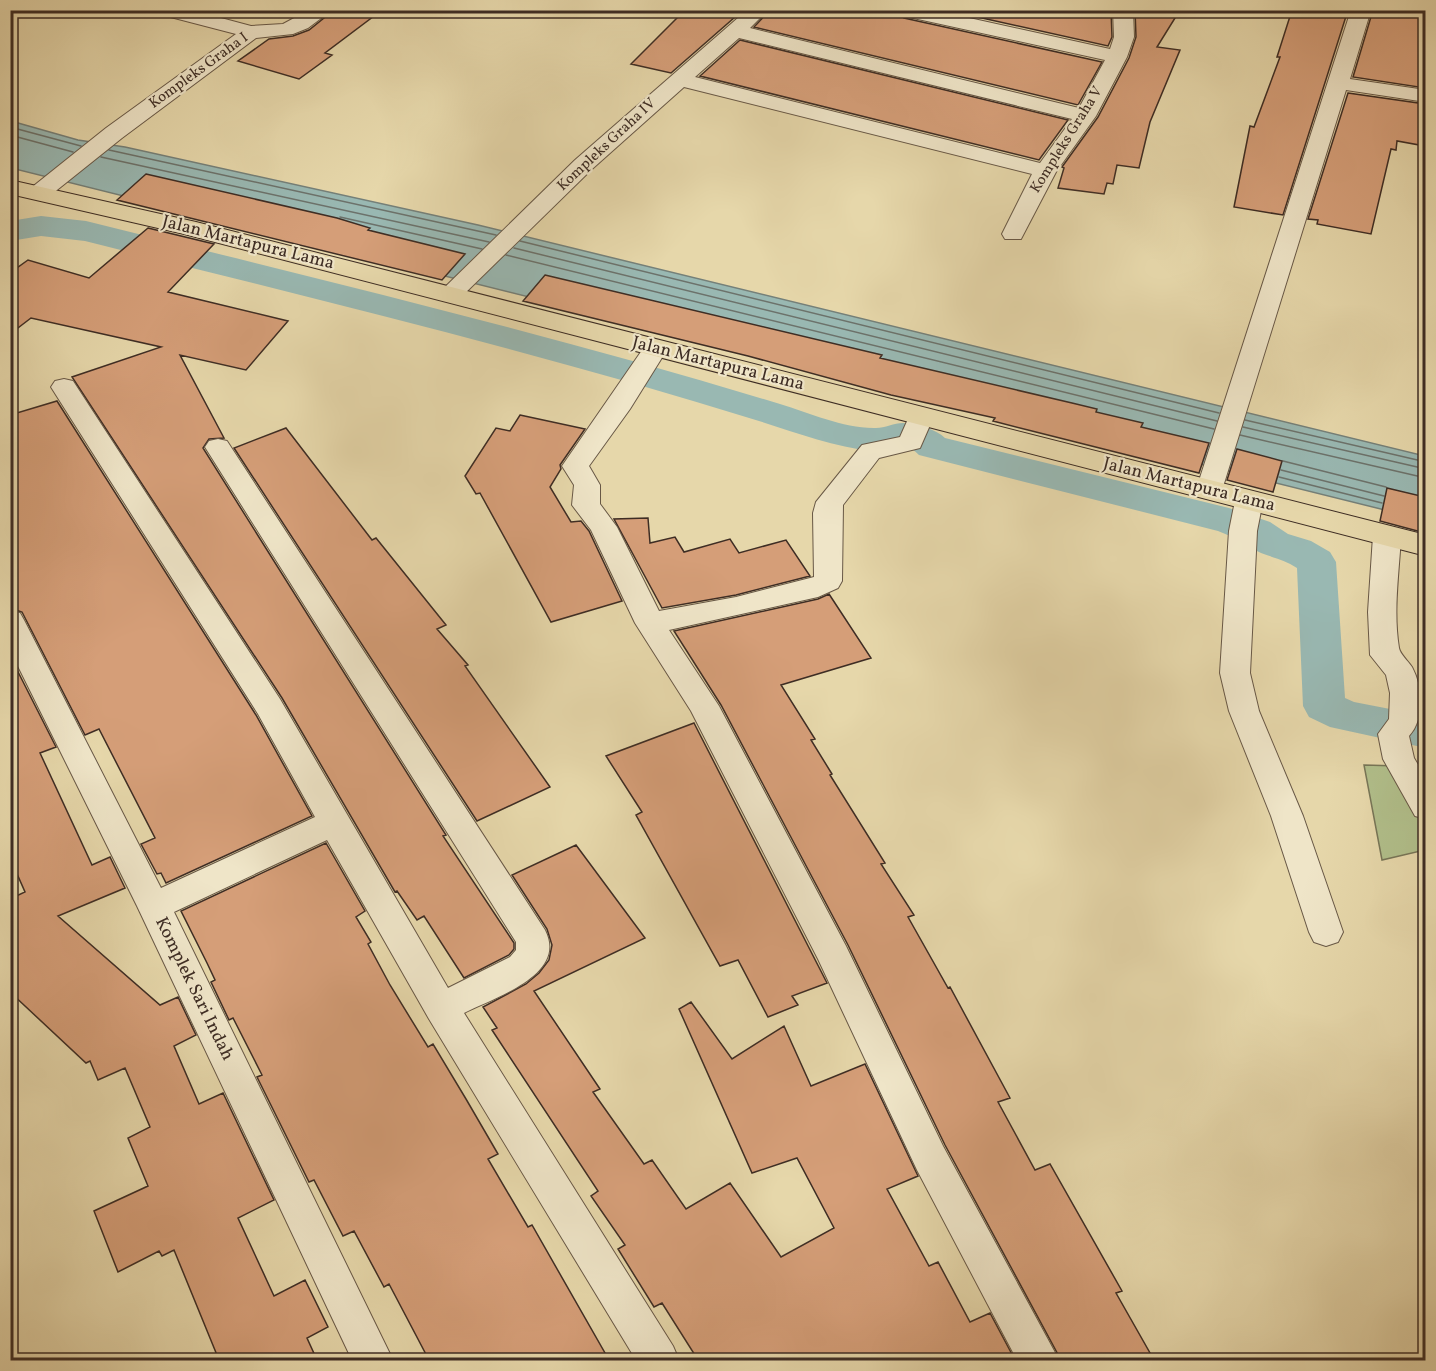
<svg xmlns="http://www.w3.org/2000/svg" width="1436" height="1371" font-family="Vollkorn,serif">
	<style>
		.green { fill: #b1bf8b; stroke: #787658; stroke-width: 1.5 }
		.water { fill: #99b8b2; stroke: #758079; stroke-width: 1.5 }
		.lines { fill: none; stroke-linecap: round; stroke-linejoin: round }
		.shore { stroke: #6c726b; stroke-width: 1.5 }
		.canal { fill: #99b8b2; fill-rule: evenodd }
		.building { fill: #d59e78; stroke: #3e2d24; stroke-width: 1.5 }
		.minor-casing { stroke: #685846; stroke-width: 2 }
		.primary-casing { stroke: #3e2d24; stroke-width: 2 }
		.minor { fill: #efe5c8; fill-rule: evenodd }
		.primary { fill: #e6d7aa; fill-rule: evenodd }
		.labels { text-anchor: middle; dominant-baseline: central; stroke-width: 4.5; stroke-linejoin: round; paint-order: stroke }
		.far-street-label { font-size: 15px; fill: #3e2d24; stroke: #efe5c8 }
		.street-label { font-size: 18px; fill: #3e2d24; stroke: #efe5c8 }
	</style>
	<rect width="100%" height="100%" fill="#e6d7aa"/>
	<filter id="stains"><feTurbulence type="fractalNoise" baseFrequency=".00333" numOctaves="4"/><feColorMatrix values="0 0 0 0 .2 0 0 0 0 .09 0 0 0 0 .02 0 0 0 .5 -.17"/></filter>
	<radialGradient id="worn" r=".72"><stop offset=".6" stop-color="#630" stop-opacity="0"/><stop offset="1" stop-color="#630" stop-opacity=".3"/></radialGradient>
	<path class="green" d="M1364,765L1399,766L1425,826V850L1382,860Z"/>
	<path class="water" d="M11,121L78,140L125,147L478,225L1425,456V520L11,168Z"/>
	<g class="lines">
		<path class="shore" d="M10,127L81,146
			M10,135L73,152
			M109,150L496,235
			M101,157L489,242
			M340,217L482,249
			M520,241L1219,413
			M514,248L1217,421
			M506,255L1214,429
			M1245,420L1426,462
			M1243,427L1426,469
			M1240,435L1426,478
			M1283,461L1386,487
			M1281,470L1384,496
			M1279,477L1382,503"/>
		<path class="canal" d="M41,216L86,221C318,279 551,334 780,404C810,413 845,429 876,428C885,428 894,423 903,423C916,424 936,429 945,438L1229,508L1270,522L1288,534L1311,541L1330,552L1336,562L1345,698L1354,702L1426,716V748L1330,727L1309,717L1303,706L1297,568C1285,560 1274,558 1261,553C1246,546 1235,537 1218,531L919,455C906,440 890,453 873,451C834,447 797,433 759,421C537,352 311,298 85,241L41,236L10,241V221Z"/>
	</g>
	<path class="building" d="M334,10H382L325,53L332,55L299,79L238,61L269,39L293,36L309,30Z
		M685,10H743L671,73L631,64Z
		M770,10H893L904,18L1102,62L1078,105L754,27Z
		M946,10H1111L1112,37L1108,46Z
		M1135,10H1180L1157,47L1180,50L1150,122L1139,168L1117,165L1113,184L1107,183L1104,194L1058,188L1064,168L1062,167L1098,117L1129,58L1136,37Z
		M1292,10H1348L1283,215L1234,207L1250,126L1254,127L1280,57H1277Z
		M1373,10H1425V88L1353,77Z
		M740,40L1068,120L1039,160L700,76Z
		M1348,93L1425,104V146L1397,141L1396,150L1391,149L1371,234L1317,224L1318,220L1308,219Z
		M146,174L337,218L370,228L368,230L465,254L442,280L117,200Z
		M148,228L214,244L168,292L288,321L246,370L180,355L224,438L209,439L203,448L446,835L443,836L514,943V949L509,955L464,978L424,916L417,920L397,891L395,892L282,698L72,377L161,347L31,318L10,334V273L28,260L89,278Z
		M545,275L882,355L880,358L1072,403L1097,409L1096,412L1143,423L1141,427L1209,443L1199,473L1028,430L993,421L995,418L891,395L748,356L523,301Z
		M57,401L256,715L312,816L166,883L161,873L157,874L141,844L155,838L99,729L85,735L22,612L10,608V415Z
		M520,415L585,429L560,465L561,469L550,487L571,522L581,521L589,531L622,601L551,622L480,493L476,494L465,476L496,428L510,431Z
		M286,428L372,540L376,538L446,625L437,629L468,665L465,666L550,787L477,821L234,448Z
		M1237,449L1282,461L1273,492L1227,480Z
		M1387,488L1425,497V533L1380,521Z
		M648,518L650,543L675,537L684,552L730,539L739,553L786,540L810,576L736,595L662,608L614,519Z
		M829,594L871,658L781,685L815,739L811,740L832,774L830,775L885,863L881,864L914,915L908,917L948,988L950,987L1010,1098L998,1102L1035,1170L1050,1164L1122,1291L1116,1293L1154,1360H1061L945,1145L848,945L721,705L674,631L818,599Z
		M10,656L56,747L40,753L92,865L110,857L125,888L58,916L160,1005L178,997L196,1035L174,1046L199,1104L223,1093L274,1200L238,1218L274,1296L305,1280L328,1327L307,1338L317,1360H219L174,1250L162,1256L159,1251L118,1272L94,1211L148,1186L128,1138L150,1127L125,1068L98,1080L90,1061L86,1063L10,992V899L25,892L10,858Z
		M694,723L827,983L792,996L798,1005L768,1017L738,960L720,966L636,815L642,812L606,756Z
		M326,843L365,911L356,917L371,942L368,944L390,985L428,1047L433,1044L466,1099L498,1154L488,1159L528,1227L532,1225L609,1360H429L389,1284L384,1287L354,1231L343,1236L314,1180L309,1182L257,1077L262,1075L233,1018L229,1020L211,982L215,980L207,963L181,911Z
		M576,845L645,938L534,991L600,1089L593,1092L644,1164L652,1160L686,1209L730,1183L781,1257L834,1228L797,1158L752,1173L679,1009L691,1002L732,1059L784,1026L811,1086L865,1064L918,1176L887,1189L929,1266L938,1262L970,1322L990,1313L1015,1360H698L662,1303L654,1307L618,1249L625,1245L591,1196L598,1191L492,1030L497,1028L483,1007L526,984L539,973L549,960L552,945L547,929L512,875Z"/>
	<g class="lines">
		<defs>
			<path id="minor" d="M157,10H191L251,26L283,24L309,10H332L308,28L293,34L256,38L122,138L47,198H31L28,193L31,188L106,128L236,34L159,14Z
				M747,10H768L750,28L1079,108L1105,60L904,16L895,10H933L1110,49L1114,37L1113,10H1133L1134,37L1127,57L1096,116L1056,172L1021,239H1005L1002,234L1032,174L684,87L591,170L458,300H442L438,295L442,290L575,160ZM739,38L1072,119L1040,163L695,77Z
				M1351,10H1371L1350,79L1426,90V102L1346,90L1222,490L1219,496L1209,499L1199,496L1196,490Z
				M656,341L665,343L668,348L630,409L589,466L600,485V504L617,527L659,611L736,597L814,577L813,513L816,502L862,445L900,437L912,410L921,408L930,410L934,416L920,448L879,458L843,505L842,581L838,588L818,597L669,630L719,706L846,946L943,1146L1059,1360H1017L917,1170L818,959L691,711L635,623L591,530L572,505L574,485L562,466L647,343Z
				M64,379L73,381L280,699L448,988L510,957L516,950V942L205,447L209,441L218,439L227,441L545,930C568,975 495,997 464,1013L673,1346L679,1360H636L429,1019L327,840L174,912L393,1360H352L137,906L10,650V610L20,613L24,620L161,888L315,817L258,714L51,387L55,381Z
				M1249,492L1259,495L1263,501L1257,531L1250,673L1259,711L1303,816L1343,932L1338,942L1326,946L1314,942L1309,932L1271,816L1229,711L1220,673L1229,531L1235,501L1239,495Z
				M1387,527L1397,529L1401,536C1399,573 1393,611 1399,648C1400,654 1408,661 1412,667C1423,688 1425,718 1409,736L1414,758L1426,778V819L1415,816L1383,759L1378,734L1389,719L1390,693L1386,675L1370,655L1368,612L1373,536L1377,529Z"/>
			<path id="primary" d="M10,180L196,222L1426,535V556L184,234L10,194Z"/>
		</defs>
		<use href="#minor" class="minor-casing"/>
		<use href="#primary" class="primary-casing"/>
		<use href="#minor" class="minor"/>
		<use href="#primary" class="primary"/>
	</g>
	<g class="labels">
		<g class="far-street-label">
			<text transform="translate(199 71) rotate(-36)">Kompleks Graha I</text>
			<text transform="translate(1067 140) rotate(-58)">Kompleks Graha V</text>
			<text transform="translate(607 145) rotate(-43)">Kompleks Graha IV</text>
		</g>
		<g class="street-label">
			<text transform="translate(248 243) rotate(14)">Jalan Martapura Lama</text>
			<text transform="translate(718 364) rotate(14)">Jalan Martapura Lama</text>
			<text transform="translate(1189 485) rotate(14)">Jalan Martapura Lama</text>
			<text transform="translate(194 989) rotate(64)">Komplek Sari Indah</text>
		</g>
	</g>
	<rect width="1436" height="1371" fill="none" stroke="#e6d7aa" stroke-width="36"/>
	<rect x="12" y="12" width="1412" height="1347" fill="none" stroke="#3e2d24" stroke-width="3"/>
	<rect x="18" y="18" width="1400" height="1335" fill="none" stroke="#3e2d24" stroke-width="1.5"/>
	<rect width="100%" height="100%" filter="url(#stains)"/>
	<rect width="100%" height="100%" fill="url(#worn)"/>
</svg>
